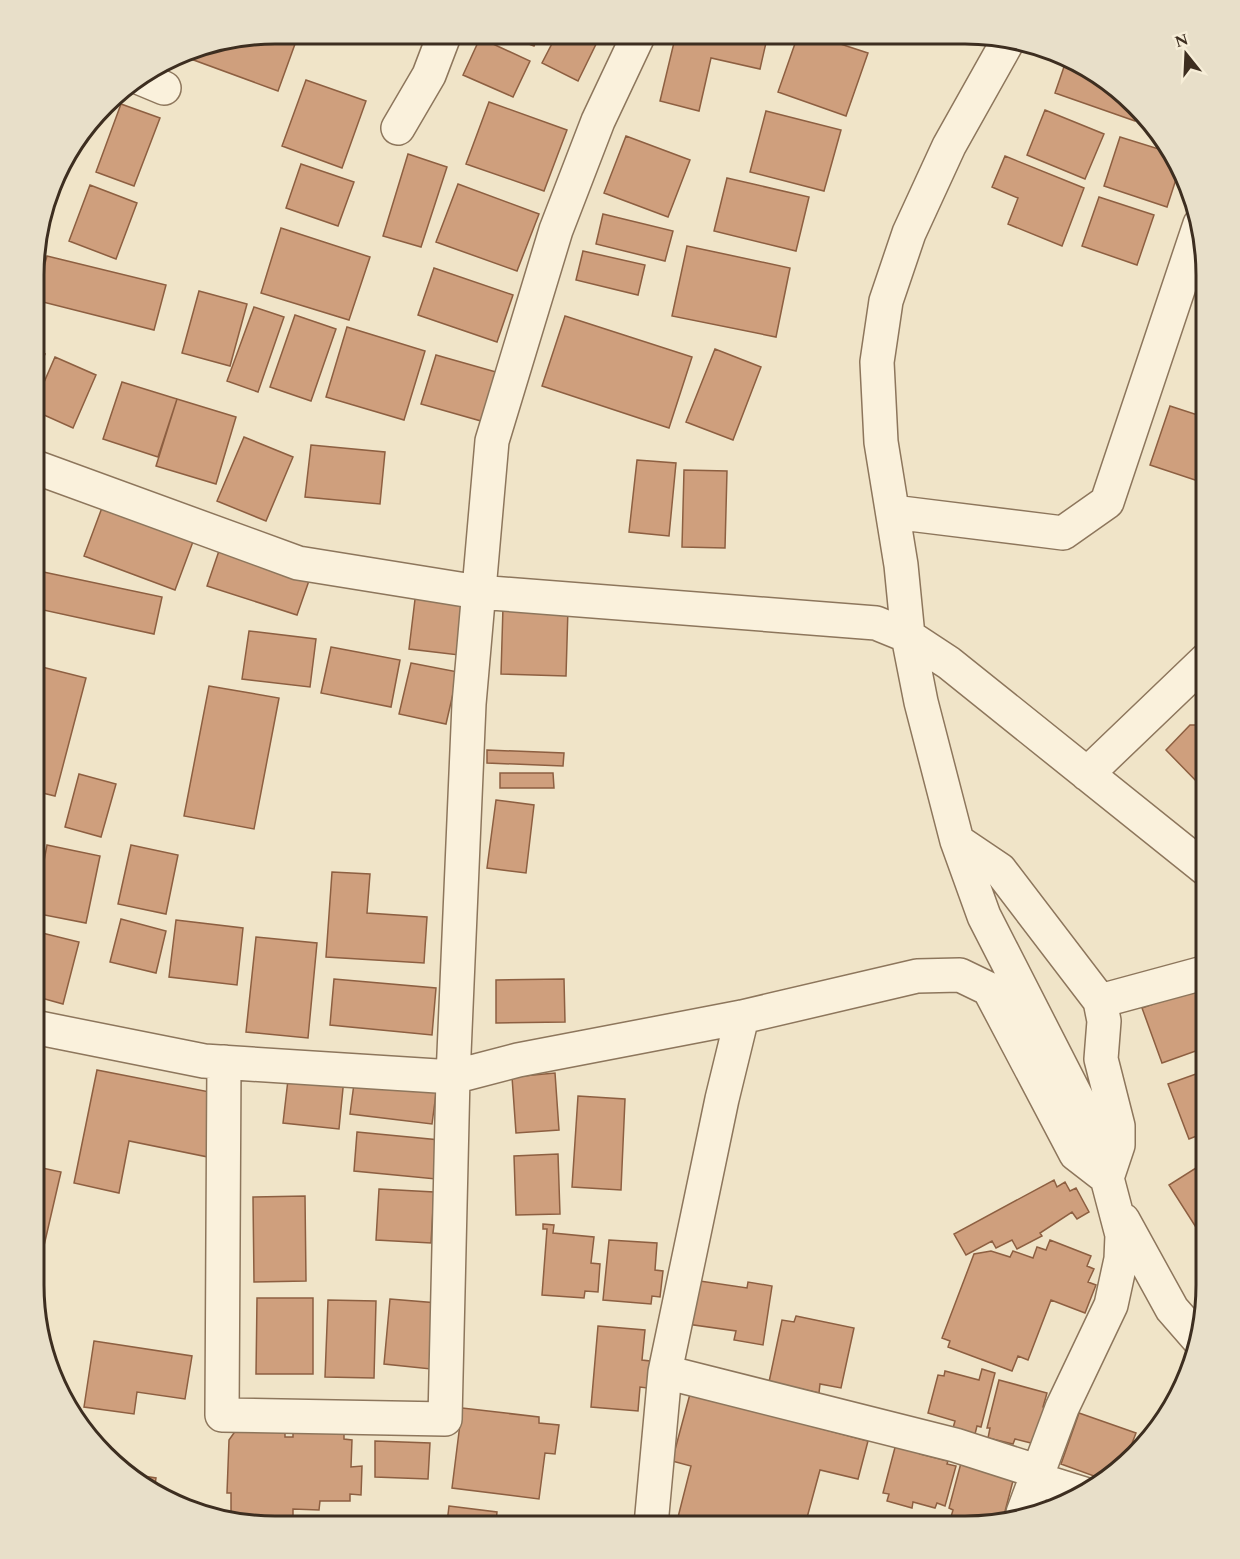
<svg xmlns="http://www.w3.org/2000/svg" width="1240" height="1559" font-family="Spectral,serif">
	<style>
		.building { fill: #cf9f7d; stroke: #8d5f41; stroke-width: 1.5 }
		.lines { fill: none; stroke-linecap: round; stroke-linejoin: round }
		.minor-casing { stroke: #8d765c; stroke-width: 36 }
		.minor { stroke: #faf1dc; stroke-width: 33 }
		.rim { fill: none; stroke: #3d2e20; stroke-width: 3 }
	</style>
	<rect width="100%" height="100%" fill="#f0e4c8"/>
	<path class="building" d="M274,33H299L278,91L180,55L196,46Z
		M503,34H539L534,46Z
		M557,34H601L578,81L542,63Z
		M676,34H768L760,69L711,58L699,111L660,101Z
		M798,35H813L868,53L846,116L778,92Z
		M480,38L530,61L513,97L463,75Z
		M1066,61L1100,74L1137,114L1135,121L1055,93Z
		M306,80L366,101L342,168L282,146Z
		M489,102L567,130L544,191L466,164Z
		M121,104L160,118L134,186L96,172Z
		M1045,110L1104,134L1085,179L1027,155Z
		M766,111L841,130L824,191L750,172Z
		M626,136L690,160L668,217L604,193Z
		M1120,137L1175,154L1180,167L1167,207L1104,186Z
		M408,154L447,167L421,247L383,236Z
		M1005,156L1084,188L1062,246L1008,224L1018,198L992,187Z
		M301,164L354,182L338,226L286,208Z
		M727,178L809,197L796,251L714,231Z
		M458,184L539,214L517,271L436,242Z
		M90,185L137,203L116,259L69,241Z
		M1099,197L1154,215L1137,265L1082,246Z
		M603,214L673,231L665,261L596,244Z
		M281,228L370,257L349,320L261,293Z
		M687,246L790,268L776,337L672,316Z
		M583,251L645,265L638,295L576,280Z
		M47,256L166,285L154,330L35,300Z
		M434,268L513,295L497,342L418,315Z
		M199,291L247,304L230,366L182,353Z
		M254,307L284,317L258,392L227,381Z
		M295,315L336,329L311,401L270,387Z
		M565,316L692,357L669,428L542,386Z
		M347,327L425,351L404,420L326,397Z
		M715,349L761,367L733,440L686,422Z
		M35,350L45,354L35,378Z
		M436,355L496,372L481,421L421,404Z
		M55,357L96,375L73,428L35,411V403Z
		M122,382L177,399L158,457L103,439Z
		M177,399L236,417L216,484L156,466Z
		M1170,406L1207,418V484L1150,465Z
		M244,437L293,457L266,521L217,501Z
		M311,445L385,452L380,504L305,497Z
		M637,460L676,463L669,536L629,532Z
		M684,470L727,471L725,548L682,547Z
		M106,497L197,531L175,590L84,556Z
		M221,545L311,575L297,615L207,586Z
		M34,570L162,597L154,634L34,608Z
		M416,591L466,597L459,655L409,649Z
		M503,607L568,608L566,676L501,674Z
		M249,631L316,639L310,687L242,679Z
		M331,647L400,660L391,707L321,693Z
		M411,663L458,672L446,724L399,714Z
		M38,666L86,678L55,796L34,791V681Z
		M209,686L279,698L254,829L184,816Z
		M1190,725H1207V786H1201L1166,750Z
		M487,750L564,753L563,766L487,763Z
		M500,773H553L554,788H500Z
		M79,774L116,784L101,837L65,827Z
		M496,800L534,805L526,873L487,868Z
		M47,845L100,856L86,923L34,913Z
		M131,845L178,855L166,914L118,904Z
		M332,872L370,874L367,913L427,917L424,963L326,957Z
		M121,919L166,931L156,973L110,962Z
		M176,920L243,928L237,985L169,977Z
		M34,931L79,942L63,1004L34,996Z
		M256,937L317,943L308,1038L246,1032Z
		M334,979L436,988L432,1035L330,1025Z
		M564,979L565,1022L496,1023V980Z
		M1194,989L1207,1021V1047L1162,1063L1142,1008Z
		M97,1070L220,1094L208,1157L129,1141L119,1193L74,1183Z
		M1207,1070V1132L1189,1139L1168,1084Z
		M289,1071L344,1078L339,1129L283,1123Z
		M555,1073L559,1130L516,1133L512,1077Z
		M355,1076L437,1086L432,1124L350,1114Z
		M578,1096L625,1099L621,1190L572,1187Z
		M357,1132L440,1140L436,1179L354,1171Z
		M558,1154L560,1214L516,1215L514,1156Z
		M33,1166L61,1172L34,1289L33,1285Z
		M1199,1166L1207,1179L1206,1243L1169,1185Z
		M1054,1180L1057,1187L1065,1182L1070,1191L1076,1188L1089,1212L1077,1219L1072,1212L1040,1233L1042,1236L1017,1249L1012,1240L996,1248L992,1241L966,1255L954,1234Z
		M379,1189L434,1192L431,1243L376,1240Z
		M305,1196L306,1281L254,1282L253,1197Z
		M543,1224L554,1225L553,1233L594,1237L591,1263L600,1264L598,1292L585,1291L584,1298L542,1295L547,1229H543Z
		M609,1240L657,1243L655,1270L663,1271L660,1297L652,1296L651,1304L603,1300Z
		M1050,1240L1091,1256L1087,1266L1094,1269L1088,1282L1096,1285L1085,1313L1051,1300L1028,1360L1018,1356L1012,1371L948,1347L950,1341L942,1338L974,1254L991,1251L1010,1257L1013,1251L1033,1258L1037,1247L1046,1250Z
		M693,1280L747,1288L748,1282L772,1286L763,1345L734,1340L736,1331L687,1324Z
		M1206,1291V1301L1205,1306L1198,1299Z
		M257,1298H313V1374H256Z
		M390,1299L438,1303L431,1369L384,1364Z
		M328,1300L376,1301L374,1378L325,1377Z
		M796,1316L854,1328L841,1388L820,1384L819,1393L769,1382L782,1320L794,1322Z
		M598,1326L645,1330L642,1360L650,1361L647,1388L640,1387L638,1411L591,1407Z
		M94,1341L192,1356L185,1399L137,1392L134,1414L84,1407Z
		M982,1369L995,1373L981,1427L977,1426L975,1434L953,1428L955,1421L928,1413L938,1375L944,1376L945,1371L979,1380Z
		M999,1380L1047,1393L1043,1407L1049,1408L1039,1445L1015,1439L1013,1444L988,1438L990,1428H987Z
		M690,1394L868,1441L858,1479L820,1470L805,1525H676L691,1466L672,1461Z
		M462,1408L539,1417V1423L559,1425L555,1454L545,1453L539,1499L452,1488Z
		M1079,1413L1136,1433L1131,1446L1135,1448L1102,1479L1061,1464Z
		M236,1430L285,1432V1437H293V1432L344,1433V1439L352,1440L351,1467L362,1466L361,1495L350,1494V1501H320L319,1510L293,1509V1525H258L231,1520V1493H227L229,1440Z
		M897,1440L922,1447L920,1454L948,1461L947,1464L956,1466L945,1506L937,1503L935,1508L913,1502L912,1508L887,1501L889,1494L883,1493Z
		M375,1441L430,1443L428,1479L375,1477Z
		M961,1463L1014,1477L1003,1519L996,1521L976,1516L974,1523L951,1517L953,1510L949,1508Z
		M130,1474L156,1478L154,1492L140,1486Z
		M1047,1494L1065,1500L1042,1507Z
		M449,1506L497,1512L496,1522L447,1523Z
		M942,1519L951,1521L949,1525H940Z
		M521,1522L522,1525H454V1524Z"/>
	<g class="lines">
		<defs>
			<path id="minor" d="M1009,39L949,146L909,233L886,301L877,362L881,442L901,565L908,636L921,702L957,841L984,916L1077,1098L1107,1178L1122,1235L1121,1259L1111,1305L1062,1408L1023,1513
				M140,78L164,88
				M398,128L429,75L445,33
				M35,467L298,563L478,592L876,623L908,636L949,663L1207,870
				M893,512L1063,533L1107,502L1200,224
				M1087,774L1207,659
				M1100,1001L1207,972
				M34,1027L204,1061L453,1077L518,1060L742,1017L917,976L960,975L989,989L1076,1154L1107,1178L1118,1145V1126L1101,1059L1104,1021L1100,1001L1000,870L957,841
				M224,1062L222,1415L445,1419L453,1077L469,704L492,441L556,230L598,121L639,34
				M1123,1220L1172,1309L1199,1340
				M665,1372L955,1445L1039,1472
				M1036,1479L1084,1494
				M651,1525L665,1372L722,1099L742,1017"/>
		</defs>
		<use href="#minor" class="minor-casing"/>
		<use href="#minor" class="minor"/>
	</g>
	<path d="M0 0H1240V1559H0ZM275 44H965A231 231 0 0 1 1196 275V1285A231 231 0 0 1 965 1516H275A231 231 0 0 1 44 1285V275A231 231 0 0 1 275 44Z" fill="#e8dfc9" fill-rule="evenodd"/>
	<path class="rim" d="M275 44H965A231 231 0 0 1 1196 275V1285A231 231 0 0 1 965 1516H275A231 231 0 0 1 44 1285V275A231 231 0 0 1 275 44Z"/>
	<g transform="translate(1186 54) rotate(342)" stroke="#f7eed8" stroke-width="4.5" paint-order="stroke">
	<path d="M0-4.5L10 22L0 15L-10 22Z" fill="#3d2e20"/>
	<text y="-9" font-size="16" font-weight="bold" text-anchor="middle" fill="#3d2e20">N</text>
	</g>
</svg>
